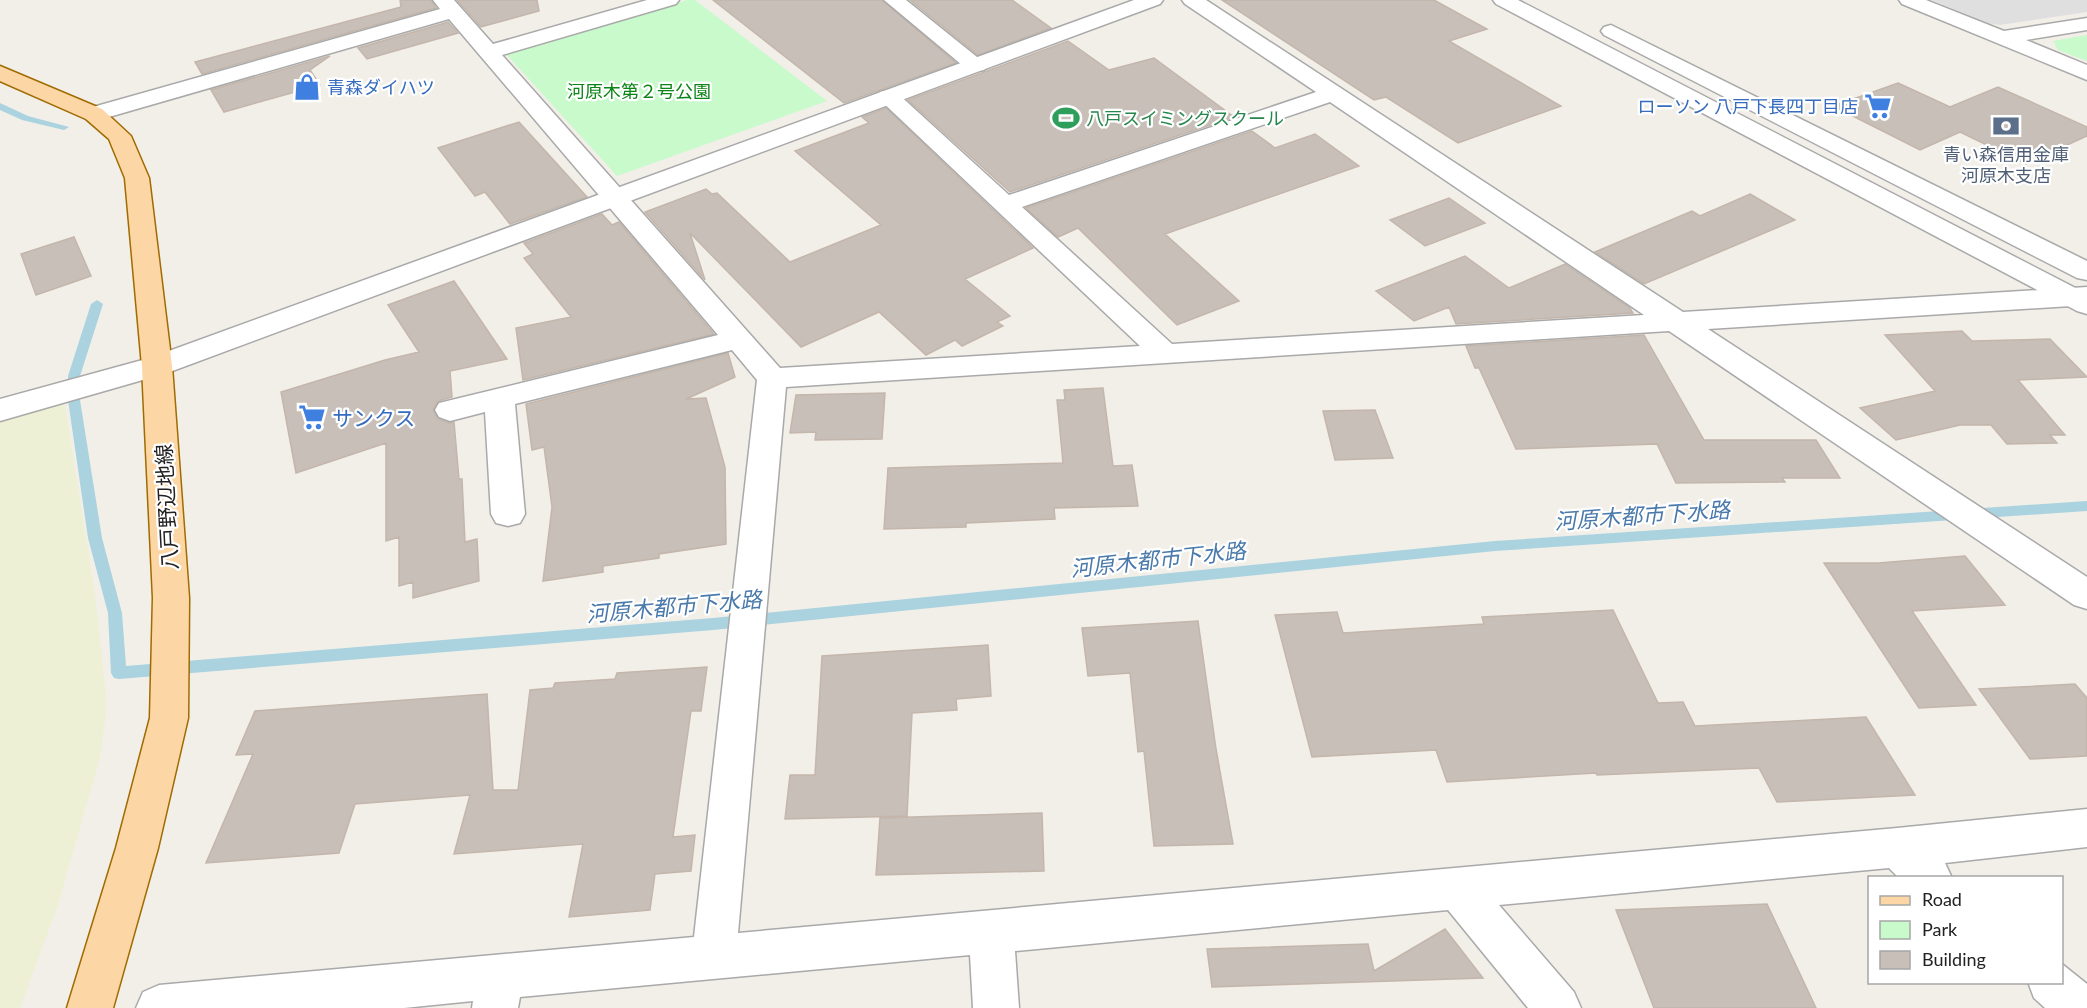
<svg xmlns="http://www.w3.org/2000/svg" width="2087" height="1008" font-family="Lato,'Noto Sans JP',sans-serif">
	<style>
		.residential { fill: #e0dfdf }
		.farmland { fill: #eef0d5 }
		.park { fill: #c8facc }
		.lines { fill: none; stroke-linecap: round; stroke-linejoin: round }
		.stream { fill: #aad3df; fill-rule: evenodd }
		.building { fill: #c7bfb8; stroke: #c4b6ab; stroke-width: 1.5 }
		.minor-casing { stroke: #a9a9a9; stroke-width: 3 }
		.tertiary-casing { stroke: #a9a9a9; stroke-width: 3 }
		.primary-casing { stroke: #a06b00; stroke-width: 3 }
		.minor { fill: #fff; fill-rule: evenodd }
		.tertiary { fill: #fff; fill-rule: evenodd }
		.primary { fill: #fcd6a4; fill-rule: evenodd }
		.labels { text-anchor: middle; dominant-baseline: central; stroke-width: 4.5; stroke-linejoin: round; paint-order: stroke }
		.far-shop-label { font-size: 18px; fill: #366cbe; stroke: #fff; text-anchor: start }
		.far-park-label { font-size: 18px; fill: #0c8416; stroke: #fff }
		.far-leisure-label { font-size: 18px; fill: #27864d; stroke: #fff; text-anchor: start }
		.far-service-label { font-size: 18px; fill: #4e5e75; stroke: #fff }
		.shop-label { font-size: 21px; fill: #366cbe; stroke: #fff; text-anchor: start }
		.street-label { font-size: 21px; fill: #222; stroke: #fff }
		.water-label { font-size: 22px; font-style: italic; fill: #4a7aab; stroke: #fff }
	</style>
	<rect width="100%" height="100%" fill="#f2efe9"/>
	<path class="residential" d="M1932,0H2087V12L2000,25L1987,23Z"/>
	<path class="farmland" d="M64,399L95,594L107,705L100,758L57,908L20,1008H0V417Z"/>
	<path class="park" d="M687,0H695L827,101L617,176L506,54Z
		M2087,35V61L2058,50L2053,41Z"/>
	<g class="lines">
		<path class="stream" d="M0,103L28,116L69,127L64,130L22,120L0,110Z
			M97,300L103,304L80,376V400L102,538L122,613L126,666L713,618L1495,541L2087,501V511L1495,551L713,630L119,679L114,678L111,673L108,613L88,538L68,400V376L91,304Z"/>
	</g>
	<path class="building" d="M400,0H431L436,8L202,74L195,62L401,7Z
		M457,0H537L539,11L481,27Z
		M713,0H882L956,63L844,103Z
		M910,0H1012L1051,28L978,55Z
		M1222,0H1434L1487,29L1449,41L1561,106L1458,143L1386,97L1374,100Z
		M448,22L458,33L367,59L358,48Z
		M1068,41L1109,70L1154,58L1234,117L1010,192L908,100Z
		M330,56L310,70L320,85L224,112L211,90Z
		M1898,83L1950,107L1998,87L2087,127V136L2026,164L1960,132L1920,150L1833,106Z
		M886,108L1033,248L965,279L1010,316L997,322L1003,326L962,346L955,340L926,355L879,312L801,347L690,233L705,280L645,212L706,189L712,194L717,193L790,262L881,225L795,151L869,123L862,117Z
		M519,122L587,197L510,224L485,192L475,196L438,148Z
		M1252,131L1275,148L1315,134L1359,166L1165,234L1239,301L1177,325L1078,228L1058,237L1026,208Z
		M1750,194L1795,220L1644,284L1595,252L1692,211L1700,216Z
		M1449,198L1485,223L1425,246L1390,220Z
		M602,214L612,225L619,222L714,334L523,380L516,328L571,317L524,258L533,254L524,243Z
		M74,237L91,276L36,295L21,254Z
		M1465,256L1509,288L1565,264L1630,308L1633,313L1456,324L1449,307L1414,321L1376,291Z
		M454,281L507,359L450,371L452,397L438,401L433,409L438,419L449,423L454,422L459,479H462L465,542L477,539L479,581L413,598V582L399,586V537L386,541V443L296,473L281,392L385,360L419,352L388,305Z
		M1962,331L1972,341L2050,339L2087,377L2018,380L2065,435H2050L2057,443L2007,444L1991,425H1960L1896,440L1860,408L1935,391L1885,335Z
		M1644,335L1704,440H1816L1840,478H1782L1785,482L1676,483L1657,444L1516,449L1479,368H1475L1466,346Z
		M728,353L735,377L686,399L706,398L725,467L726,544L659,554V558L603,566V572L543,581L552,507L544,447L532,450L526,404Z
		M1103,388L1113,466L1132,465L1138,506L1054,508L1055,519L966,523V527L884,529L888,468L1063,463L1057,400H1065L1064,390Z
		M885,393L882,439L815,440L816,432L790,433L796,395Z
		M1375,410L1393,458L1335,460L1323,411Z
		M1965,556L2005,605L1912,611L1976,705L1919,708L1824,563H1878Z
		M1613,610L1658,703L1683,702L1695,726L1866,717L1915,795L1777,802L1759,768L1597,775L1596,773L1447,782L1436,750L1312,757L1275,615L1337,612L1343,633L1484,624L1482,617Z
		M1198,621L1216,749L1233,844L1154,846L1144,751L1138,752L1130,673L1088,676L1082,628Z
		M988,645L991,696L956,699L957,710L912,713L907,816L785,819L790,775H815L822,656Z
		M707,667L701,711H691L673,837L695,835L691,871L655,874L650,910L569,917L583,844L454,854L470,795L355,804L339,853L206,863L253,754L236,755L255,711L487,694L493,790H518L530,690L553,688L555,683L615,679L617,673Z
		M2075,684L2087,698V756L2030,759L1979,689Z
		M1042,813L1044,871L876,875L880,818Z
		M1767,904L1816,1008H1654L1616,910Z
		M1445,929L1483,978L1212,987L1207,949L1368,944L1374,971Z"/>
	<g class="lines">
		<defs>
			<path id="minor" d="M433,0H454L493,44L647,0H679L676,4L502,55L780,368L1140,346L877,97L880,92L888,90L896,92L1009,195L1316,92L1185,4L1182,0H1206L1683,312L2087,287V305L1708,329L2087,577V609L2074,605L1669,331L786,387L738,933L1897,828L2087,809V847L1945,863L1952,878H1899L1889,868L1499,905L1574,992L1581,1008H1528L1448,910L1015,951L1019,1008H973L970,955L520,997L518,1008H472L473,1001L404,1008H136L143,992L159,985L694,937L757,380L732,350L515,404L525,514L520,523L508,526L496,523L491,514L485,412L450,421L439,417L435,410L439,403L718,335L449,19L102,119L94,121L86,119L83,114L86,109L440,9ZM1330,102L1644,315L1172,344L1022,207Z
				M884,0H906L987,65L984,70L976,71L968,70Z
				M1899,0H1926L2004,31L2087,18V30L2026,40L2087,65V80L1902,4Z
				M157,356L167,359L172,366L167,373L0,421V399Z
				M2062,964L2087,984V1008H2045L2034,998L2028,982H2062Z"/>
			<path id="tertiary" d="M1134,0H1163L1160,4L167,373L157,376L147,373L142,366L147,359Z
				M1493,0H1518L2087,294V314L2077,311L1496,4Z
				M1611,25L2087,261V280L2077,278L1604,35L1601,31L1604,27Z"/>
			<path id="primary" d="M0,66L102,109L131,136L149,178L172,366L189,598L188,718L158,848L113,1008H67L116,848L150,718L153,598L142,366L125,178L109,139L86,119L0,81Z"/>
		</defs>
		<use href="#minor" class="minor-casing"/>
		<use href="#tertiary" class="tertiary-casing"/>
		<use href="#primary" class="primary-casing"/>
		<use href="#minor" class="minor"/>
		<use href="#tertiary" class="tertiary"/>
		<use href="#primary" class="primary"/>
	</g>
	<defs>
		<symbol id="shop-bare" viewBox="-9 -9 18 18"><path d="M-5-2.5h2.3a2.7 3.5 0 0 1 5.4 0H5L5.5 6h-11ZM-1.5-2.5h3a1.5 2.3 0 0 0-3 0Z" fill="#3f7fe0" stroke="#fff" stroke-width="2.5" paint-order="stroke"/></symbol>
		<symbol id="supermarket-bare" viewBox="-9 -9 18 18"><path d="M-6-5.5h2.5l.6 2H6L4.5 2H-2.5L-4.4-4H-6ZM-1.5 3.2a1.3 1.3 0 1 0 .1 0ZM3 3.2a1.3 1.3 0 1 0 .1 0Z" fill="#3f7fe0" stroke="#fff" stroke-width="2.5" paint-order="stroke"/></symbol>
		<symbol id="stadium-bare" viewBox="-9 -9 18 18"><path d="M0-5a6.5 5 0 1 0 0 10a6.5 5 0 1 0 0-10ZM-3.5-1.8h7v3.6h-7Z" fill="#2e9e5b" stroke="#fff" stroke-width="2.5" paint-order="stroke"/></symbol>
		<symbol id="bank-bare" viewBox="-9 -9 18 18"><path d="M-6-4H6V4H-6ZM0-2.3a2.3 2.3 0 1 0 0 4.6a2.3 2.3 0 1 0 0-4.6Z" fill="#5c6f8a" stroke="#fff" stroke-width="2.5" paint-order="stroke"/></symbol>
	</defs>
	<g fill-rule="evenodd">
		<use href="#shop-bare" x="288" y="68" width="38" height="38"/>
		<use href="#supermarket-bare" x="1859" y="87" width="38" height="38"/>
		<use href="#stadium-bare" x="1047" y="99" width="38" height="38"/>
		<use href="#bank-bare" x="1987" y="107" width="38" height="38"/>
		<use href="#supermarket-bare" x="293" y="398" width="38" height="38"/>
	</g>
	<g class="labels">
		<g class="far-shop-label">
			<text x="327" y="87">青森ダイハツ</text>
			<text x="1858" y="106" text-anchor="end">ローソン 八戸下長四丁目店</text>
		</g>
		<g class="far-park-label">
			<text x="639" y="91">河原木第２号公園</text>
		</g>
		<g class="far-leisure-label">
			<text x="1086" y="118">八戸スイミングスクール</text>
		</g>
		<g class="far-service-label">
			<text x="2006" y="154">青い森信用金庫<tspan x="2006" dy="21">河原木支店</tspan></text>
		</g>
		<g class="shop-label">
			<text x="332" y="417">サンクス</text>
		</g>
		<g class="street-label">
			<text transform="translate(166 507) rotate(-93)">八戸野辺地線</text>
		</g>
		<g class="water-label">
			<text transform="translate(1642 515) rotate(-4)">河原木都市下水路</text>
			<text transform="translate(1158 559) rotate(-6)">河原木都市下水路</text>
			<text transform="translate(674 606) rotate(-5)">河原木都市下水路</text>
		</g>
	</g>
	<rect x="1868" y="876" width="195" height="108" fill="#ffffff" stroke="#a7a7a7" stroke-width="1.5"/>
	<rect x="1880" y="896" width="30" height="9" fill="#fcd6a4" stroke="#a7a7a7" stroke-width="1.5"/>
	<text x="1922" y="906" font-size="18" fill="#222222">Road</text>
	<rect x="1880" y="921" width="30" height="18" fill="#c8facc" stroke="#a7a7a7" stroke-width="1.5"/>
	<text x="1922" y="936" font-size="18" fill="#222222">Park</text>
	<rect x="1880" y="951" width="30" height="18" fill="#c7bfb8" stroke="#a7a7a7" stroke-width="1.5"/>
	<text x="1922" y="966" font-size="18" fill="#222222">Building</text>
</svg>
